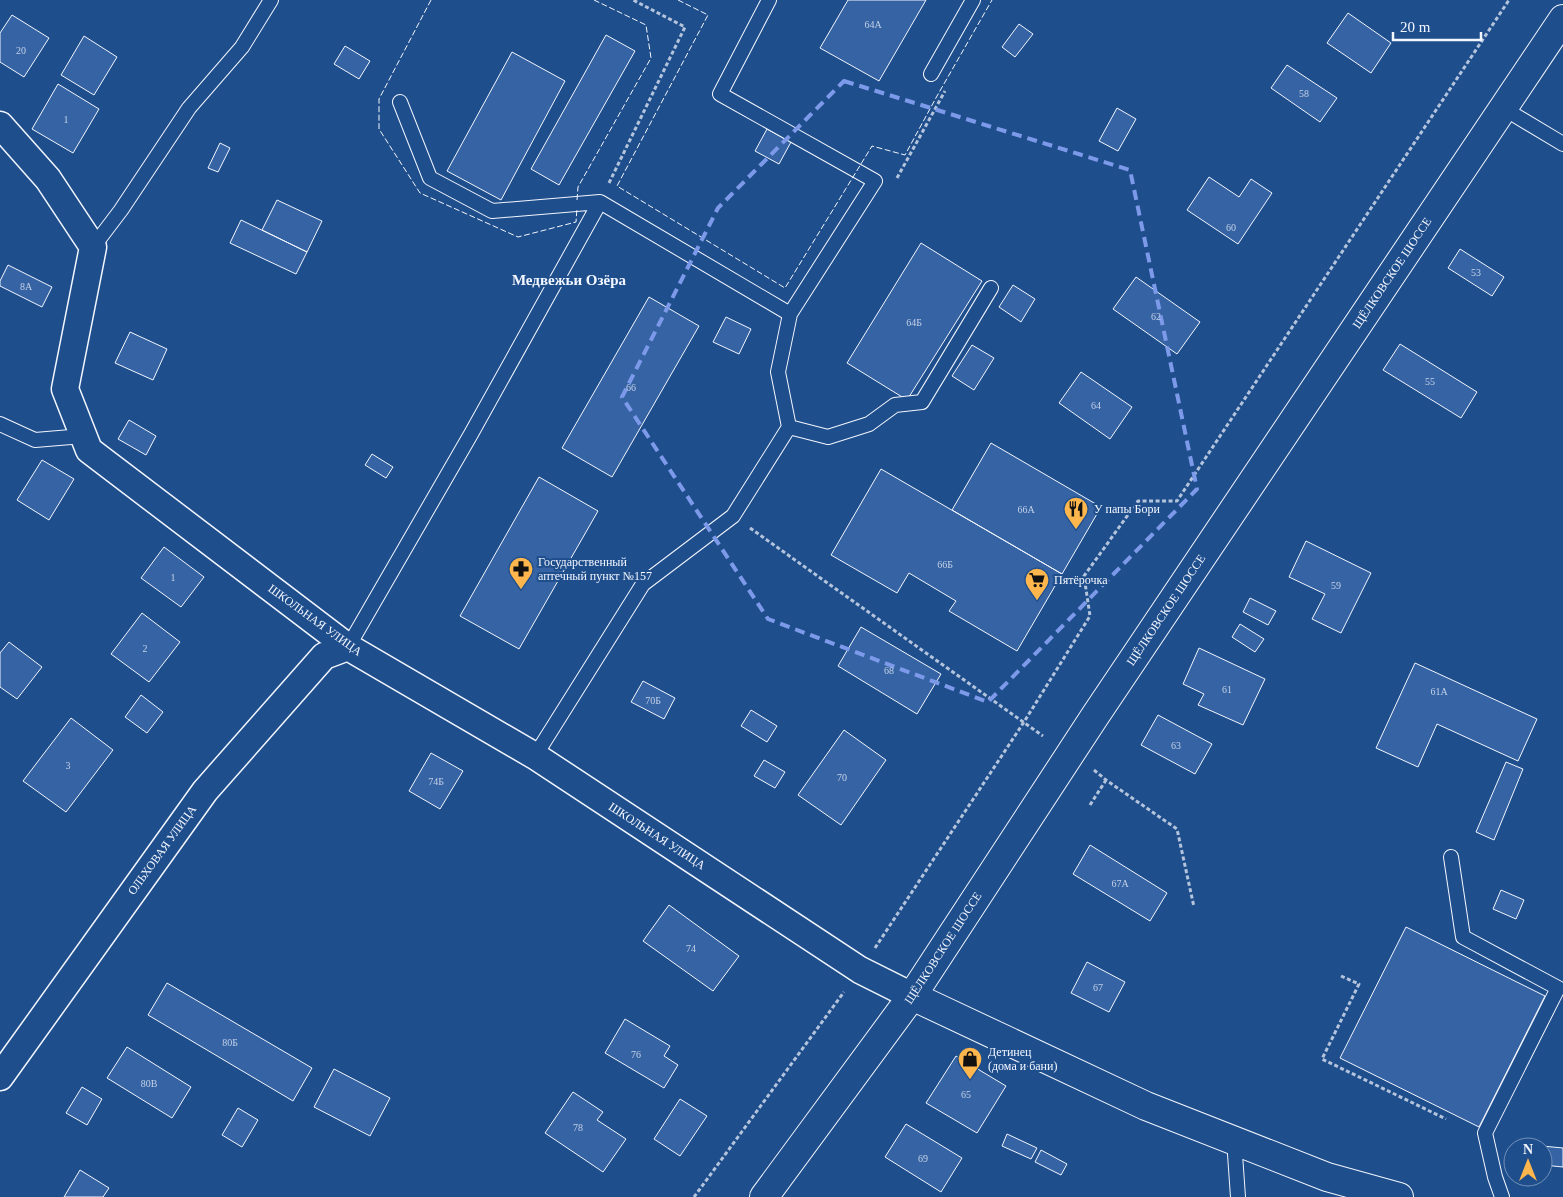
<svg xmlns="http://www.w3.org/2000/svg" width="1563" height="1197" font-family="'Times New Roman',serif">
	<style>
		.building { fill: #3563a3; stroke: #f2f6ff }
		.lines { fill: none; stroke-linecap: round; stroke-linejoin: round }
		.service-casing { stroke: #f2f6ff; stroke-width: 16 }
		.minor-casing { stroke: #f2f6ff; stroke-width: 29 }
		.secondary-casing { stroke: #f2f6ff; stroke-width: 30 }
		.primary-casing { stroke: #f2f6ff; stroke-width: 30 }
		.path { stroke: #b3c4dc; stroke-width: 3; stroke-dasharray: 4 2.5; stroke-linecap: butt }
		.service { stroke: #1f4e8c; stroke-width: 14 }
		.minor { stroke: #1f4e8c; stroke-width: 26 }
		.secondary { stroke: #1f4e8c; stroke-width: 28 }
		.primary { stroke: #1f4e8c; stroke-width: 28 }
		.fence { stroke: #f2f6ff; stroke-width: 1; stroke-dasharray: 6 2.5; stroke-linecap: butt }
		.marked { fill: none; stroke: #7d9aea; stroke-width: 4; stroke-dasharray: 10 6; stroke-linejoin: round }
		.labels { text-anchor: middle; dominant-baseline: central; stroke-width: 4; stroke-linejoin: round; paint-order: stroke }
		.number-label { font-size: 10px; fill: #c3d1e8 }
		.street-label { font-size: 12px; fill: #f2f6ff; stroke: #1f4e8c }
		.poi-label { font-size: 12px; fill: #f2f6ff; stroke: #1f4e8c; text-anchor: start }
		.quarter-label { font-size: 15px; font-weight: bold; fill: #f2f6ff; stroke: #1f4e8c }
	</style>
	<rect width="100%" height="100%" fill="#1f4e8c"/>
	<path class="building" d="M848,0H926L879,81L820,48Z
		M1348,13L1391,43L1371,73L1327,43Z
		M12,15L49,38L24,77L0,62V33Z
		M1019,24L1033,34L1015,57L1002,47Z
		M606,35L635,51L559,185L531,169Z
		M84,36L117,57L94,95L61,75Z
		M345,46L370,61L359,79L334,64Z
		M512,52L565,81L501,200L447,171Z
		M1287,65L1337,98L1320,122L1271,88Z
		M58,84L99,109L73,153L32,129Z
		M1117,108L1136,119L1118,151L1099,141Z
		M767,129L791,142L779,164L755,151Z
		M220,143L230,148L218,172L208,168Z
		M1209,177L1239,197L1251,179L1272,193L1238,244L1187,210Z
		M277,200L322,221L307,252L262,230Z
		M241,220L307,252L296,274L230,243Z
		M921,243L982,281L907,400L847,363Z
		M1460,249L1504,277L1492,296L1448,268Z
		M8,265L52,287L42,307L0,286V281Z
		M1136,277L1200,322L1177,354L1113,309Z
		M1013,285L1035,299L1021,322L999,307Z
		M649,297L699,326L612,477L562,448Z
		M726,317L751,329L739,354L713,342Z
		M130,332L167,349L153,380L115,363Z
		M1400,344L1477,392L1461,418L1383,370Z
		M972,345L994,358L974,390L952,376Z
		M1081,372L1132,407L1110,439L1059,403Z
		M129,420L156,436L146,455L118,439Z
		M991,443L1101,507L1062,574L952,510Z
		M372,454L393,467L386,478L365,465Z
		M42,460L74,479L49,520L17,500Z
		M881,469L1062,574L1017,651L949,611L956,601L909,573L897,593L831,555Z
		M539,477L598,511L519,649L460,616Z
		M1306,541L1371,573L1341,633L1312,619L1325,594L1289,577Z
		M164,547L204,577L181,607L141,578Z
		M1250,598L1276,611L1268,625L1243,612Z
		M142,613L180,642L149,682L111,654Z
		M1240,624L1264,639L1255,652L1232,637Z
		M861,627L941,674L917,714L838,666Z
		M9,642L42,667L17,699L0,687V653Z
		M1199,648L1265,679L1243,725L1198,705L1204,694L1183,684Z
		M1415,663L1537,719L1518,761L1437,724L1418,767L1376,748Z
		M643,681L675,698L664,719L631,702Z
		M141,695L163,712L147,733L125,717Z
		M751,710L777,726L767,742L741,726Z
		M1158,715L1212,744L1195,774L1141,745Z
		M71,718L113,750L66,812L23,781Z
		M844,730L886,760L841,825L798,795Z
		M431,753L463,771L440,809L409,791Z
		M764,760L785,772L775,788L754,776Z
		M1506,762L1523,769L1494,840L1476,832Z
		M1090,845L1167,893L1150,921L1073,874Z
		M1501,890L1524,900L1516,919L1493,909Z
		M669,905L739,956L713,991L643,941Z
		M1406,927L1545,996L1479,1127L1340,1058Z
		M1087,962L1125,982L1109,1012L1071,993Z
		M167,983L312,1068L293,1101L148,1015Z
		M625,1019L670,1046L664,1056L678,1065L664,1088L605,1053Z
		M127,1047L191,1087L172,1118L107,1078Z
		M956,1056L1006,1086L977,1133L926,1103Z
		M334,1069L390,1098L370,1136L314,1107Z
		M82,1087L102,1099L87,1125L66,1113Z
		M573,1092L603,1112L597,1120L626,1139L603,1172L545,1133Z
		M680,1099L707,1116L680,1156L654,1139Z
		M238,1108L258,1120L242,1147L222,1135Z
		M906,1124L962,1158L941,1192L885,1157Z
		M1007,1134L1037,1148L1031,1159L1002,1146Z
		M1542,1146L1563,1148V1167L1543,1165Z
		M1041,1150L1067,1164L1061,1175L1035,1162Z
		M80,1170L109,1188L103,1197H64Z"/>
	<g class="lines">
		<defs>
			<path id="service" d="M769,0L720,94L875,181L790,314
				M931,74L973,0
				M400,102L430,178L492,211L600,202
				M1503,108L1563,144
				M93,247L121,210L189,108L242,47L271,0
				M0,424L35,440L83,436
				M789,427L828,437L869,424L895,405L922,402L991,288
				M348,647L471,434L600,202L790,314L778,372L789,427L733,516L643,584L535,756
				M1451,857L1463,937L1558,988L1485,1133L1495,1177L1502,1197
				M1234,1140L1238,1197"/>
			<path id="minor" d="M0,125L48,179L93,247L65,389L89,450L348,647L535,756L860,970L912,996
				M0,1077L205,791L324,656L348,647"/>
			<path id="secondary" d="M912,996L1146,1106L1327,1177L1399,1197"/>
			<path id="primary" d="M764,1197L912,996L1095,716L1563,19"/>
		</defs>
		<use href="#service" class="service-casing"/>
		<use href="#minor" class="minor-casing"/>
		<use href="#secondary" class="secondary-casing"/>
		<use href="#primary" class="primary-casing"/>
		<path class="path" d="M897,178L945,91
			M609,183L685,27L633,0
			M750,528L1043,736
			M1094,770L1106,780L1177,829L1194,907
			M1090,805L1106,780
			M875,948L1024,722L1090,616L1084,576L1138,501H1177L1509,0
			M1341,976L1359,984L1322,1059L1446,1119
			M694,1197L844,992"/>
		<use href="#service" class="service"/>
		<use href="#minor" class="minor"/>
		<use href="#secondary" class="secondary"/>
		<use href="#primary" class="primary"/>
		<path class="fence" d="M431,0L379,99V129L420,193L518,237L576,222L577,208
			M678,0L708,15L617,186L785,288L872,146L905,155L937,96L992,0
			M577,200L578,187L651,58L646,25L594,0"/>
	</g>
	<path class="marked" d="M844,81L1130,170L1197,489L988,702L768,619L622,397L718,208Z"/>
	<defs>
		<symbol id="restaurant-pin" viewBox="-11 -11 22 30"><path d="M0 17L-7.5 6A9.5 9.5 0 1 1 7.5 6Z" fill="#ffb74d" stroke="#1f4e8c"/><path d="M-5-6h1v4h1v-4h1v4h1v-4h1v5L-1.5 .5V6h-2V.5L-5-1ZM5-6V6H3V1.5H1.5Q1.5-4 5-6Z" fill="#111"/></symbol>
		<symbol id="pharmacy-pin" viewBox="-11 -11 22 30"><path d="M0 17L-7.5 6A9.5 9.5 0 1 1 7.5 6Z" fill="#ffb74d" stroke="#1f4e8c"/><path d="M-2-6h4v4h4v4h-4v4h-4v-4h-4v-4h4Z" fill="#111"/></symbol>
		<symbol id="supermarket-pin" viewBox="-11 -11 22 30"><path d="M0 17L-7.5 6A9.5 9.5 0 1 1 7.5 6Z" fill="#ffb74d" stroke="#1f4e8c"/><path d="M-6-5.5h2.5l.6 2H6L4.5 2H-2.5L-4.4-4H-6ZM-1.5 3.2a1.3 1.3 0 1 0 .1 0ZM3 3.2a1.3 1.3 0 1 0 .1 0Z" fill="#111"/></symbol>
		<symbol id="shop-pin" viewBox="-11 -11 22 30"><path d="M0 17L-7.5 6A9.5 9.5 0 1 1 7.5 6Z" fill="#ffb74d" stroke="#1f4e8c"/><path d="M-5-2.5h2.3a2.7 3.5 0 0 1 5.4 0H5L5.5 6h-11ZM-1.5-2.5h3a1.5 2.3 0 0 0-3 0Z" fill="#111"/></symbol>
	</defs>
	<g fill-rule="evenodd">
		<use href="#restaurant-pin" x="1062" y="495" width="28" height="38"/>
		<use href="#pharmacy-pin" x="507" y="555" width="28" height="38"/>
		<use href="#supermarket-pin" x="1023" y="566" width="28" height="38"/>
		<use href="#shop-pin" x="956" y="1045" width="28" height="38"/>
	</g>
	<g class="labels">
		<g class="number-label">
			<text x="873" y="24">64А</text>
			<text x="21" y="50">20</text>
			<text x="1304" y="93">58</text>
			<text x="66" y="119">1</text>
			<text x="1231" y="227">60</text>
			<text x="1476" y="272">53</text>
			<text x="26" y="286">8А</text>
			<text x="1156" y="316">62</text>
			<text x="914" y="322">64Б</text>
			<text x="1430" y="381">55</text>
			<text x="631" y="387">66</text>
			<text x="1096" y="405">64</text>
			<text x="1026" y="509">66А</text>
			<text x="945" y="564">66Б</text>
			<text x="173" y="577">1</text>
			<text x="1336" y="585">59</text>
			<text x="145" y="648">2</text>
			<text x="889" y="670">68</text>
			<text x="1227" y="689">61</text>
			<text x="1439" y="691">61А</text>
			<text x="653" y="700">70Б</text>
			<text x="1176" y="745">63</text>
			<text x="68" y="765">3</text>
			<text x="842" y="777">70</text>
			<text x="436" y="781">74Б</text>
			<text x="1120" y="883">67А</text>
			<text x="691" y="948">74</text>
			<text x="1098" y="987">67</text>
			<text x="230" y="1042">80Б</text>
			<text x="636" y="1054">76</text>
			<text x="149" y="1083">80В</text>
			<text x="966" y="1094">65</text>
			<text x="578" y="1127">78</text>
			<text x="923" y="1158">69</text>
		</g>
		<g class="street-label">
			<text transform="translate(1392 273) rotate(-56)">ЩЁЛКОВСКОЕ ШОССЕ</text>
			<text transform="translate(1166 610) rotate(-56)">ЩЁЛКОВСКОЕ ШОССЕ</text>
			<text transform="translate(315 620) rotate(36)">ШКОЛЬНАЯ УЛИЦА</text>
			<text transform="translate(657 836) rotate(33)">ШКОЛЬНАЯ УЛИЦА</text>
			<text transform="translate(162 850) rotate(-54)">ОЛЬХОВАЯ УЛИЦА</text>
			<text transform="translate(943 948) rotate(-57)">ЩЁЛКОВСКОЕ ШОССЕ</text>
		</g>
		<g class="poi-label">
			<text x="1094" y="509">У папы Бори</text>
			<text x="538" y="562">Государственный<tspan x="538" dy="14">аптечный пункт №157</tspan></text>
			<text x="1054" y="580">Пятёрочка</text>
			<text x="988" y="1052">Детинец<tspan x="988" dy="14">(дома и бани)</tspan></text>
		</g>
		<g class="quarter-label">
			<text x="569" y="280">Медвежьи Озёра</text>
		</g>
	</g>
	<g transform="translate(1528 1162)"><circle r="24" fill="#1f4e8c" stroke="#7391ba"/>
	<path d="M0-4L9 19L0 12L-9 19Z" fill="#ffb74d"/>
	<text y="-8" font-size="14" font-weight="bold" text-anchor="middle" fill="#f2f6ff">N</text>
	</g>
	<path d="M1393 32v8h88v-8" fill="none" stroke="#f2f6ff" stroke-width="2.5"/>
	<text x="1400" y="32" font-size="15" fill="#f2f6ff" stroke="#1f4e8c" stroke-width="4" paint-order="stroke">20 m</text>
</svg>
